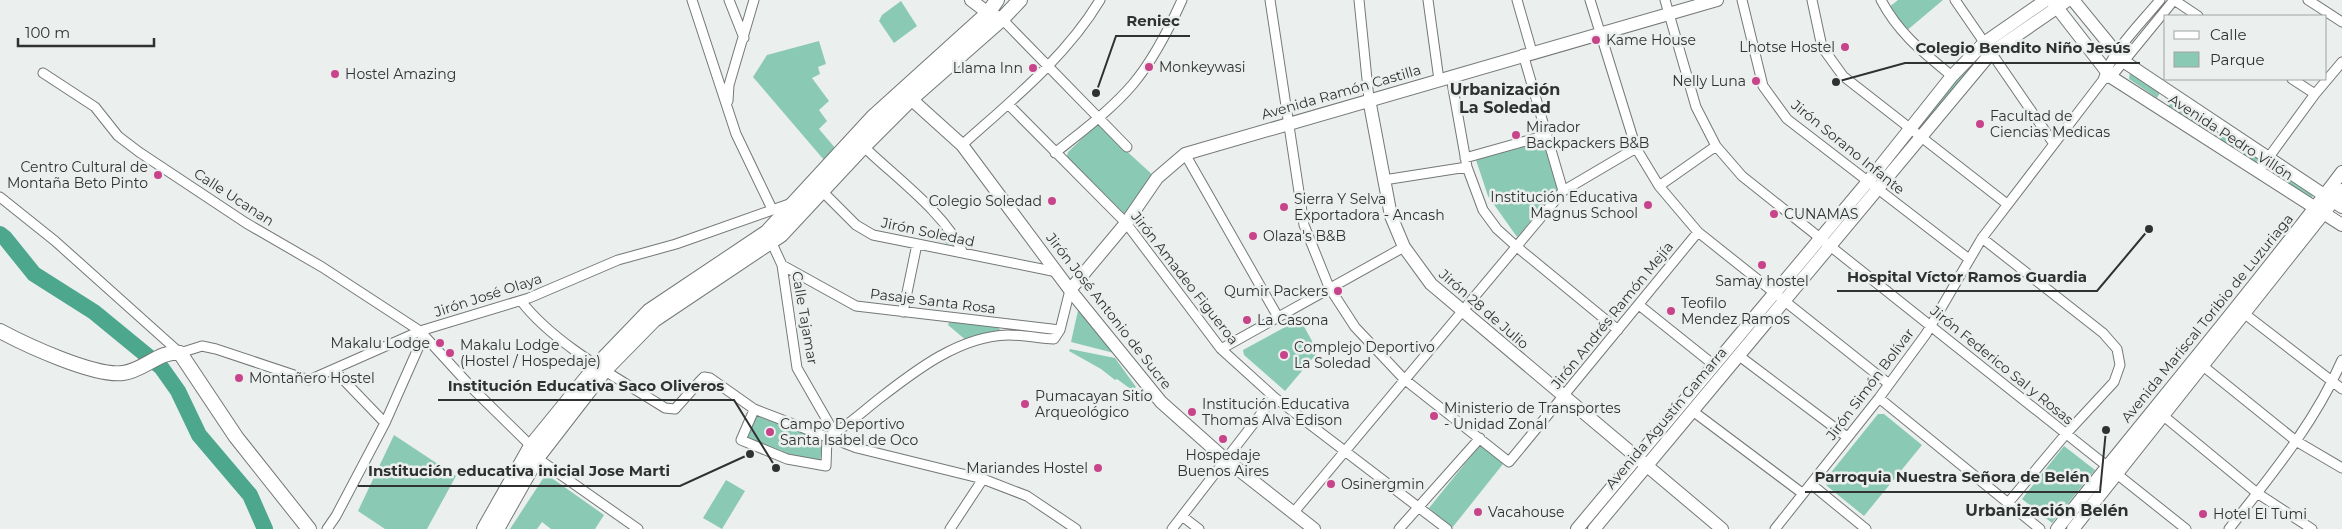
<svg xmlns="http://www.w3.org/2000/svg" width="2342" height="529" font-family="Montserrat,sans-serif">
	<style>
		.green { fill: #8acab4 }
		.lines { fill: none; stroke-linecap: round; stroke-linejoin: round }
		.river { stroke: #4ca78c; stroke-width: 16 }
		.street-casing { stroke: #747877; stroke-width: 11 }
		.secondary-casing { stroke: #747877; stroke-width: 14 }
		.primary-casing { stroke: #747877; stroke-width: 16 }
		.street { stroke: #fff; stroke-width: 9 }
		.secondary { stroke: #fff; stroke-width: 12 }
		.primary { stroke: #fff; stroke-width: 14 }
		.poi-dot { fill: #c8448a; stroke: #ebefee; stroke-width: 2 }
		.labels { text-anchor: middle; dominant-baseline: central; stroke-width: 5; stroke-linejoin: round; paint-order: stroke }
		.poi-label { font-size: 14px; fill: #303231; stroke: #ebefee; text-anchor: start }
		.street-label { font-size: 14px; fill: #303231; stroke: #ebefee }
		.quarter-label { font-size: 16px; font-weight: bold; fill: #303231; stroke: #ebefee }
		.leader { fill: none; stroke: #303231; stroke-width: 2 }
		.callout-dot { fill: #303231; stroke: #ebefee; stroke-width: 2 }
		.callout-label { font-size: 15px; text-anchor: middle; font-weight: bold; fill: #303231; stroke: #ebefee; stroke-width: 5; stroke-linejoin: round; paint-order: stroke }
	</style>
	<rect width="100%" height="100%" fill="#ebefee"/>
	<path class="green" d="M1898,0H1943L1905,32L1888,8Z
		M901,1L917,26L894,43L879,21L882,15Z
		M819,41L826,64L818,67L820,74L812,78L829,101L819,110L827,121L819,129L836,149L824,160L753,77L767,55Z
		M1981,49L1986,54L1923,126L1919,123Z
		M2130,72L2161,91L2157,98L2129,79Z
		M2173,99L2211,124L2206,131L2168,107Z
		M1097,124L1156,178L1122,216L1066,159L1068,152Z
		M2221,129L2261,157L2256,163L2216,137Z
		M1545,139L1559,189L1517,237L1488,196L1476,160Z
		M2271,165L2315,193L2311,199L2268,171Z
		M941,226L952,240V245L934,240Z
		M1079,306L1114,353L1071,342Z
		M1300,319L1318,352L1285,391L1244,355L1243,350Z
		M949,322L998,327L1000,330L967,341L948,325Z
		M1070,349L1115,358L1136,387L1132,390L1117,379L1115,380L1101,369L1069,351Z
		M1878,414H1884L1922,445L1864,516L1827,486L1825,480Z
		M755,415L823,440L820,462L781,455L782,451L746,438Z
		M394,435L456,476L427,529H385L358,511Z
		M1480,445L1503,464L1452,528L1429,508Z
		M2064,446L2095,470L2052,523L2022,499Z
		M546,474L604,515L595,529H551L542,522L537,529H510Z
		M726,480L745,491L722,529L703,518Z"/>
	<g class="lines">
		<path class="river" d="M0,234L5,238L34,274L94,312L161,367L178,391L199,435L250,495L265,529"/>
		<defs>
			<path id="street" d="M692,0L736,134L772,209
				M729,0L744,38
				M1270,0L1304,225L1329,287L1355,327L1404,379L1509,462L1698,232
				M1359,0L1369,99
				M1428,0L1439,80
				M1517,0L1532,52
				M1590,0L1636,148L1659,186L1698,232L1889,384
				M1665,0L1696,107L1716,146L1742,176L2186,529
				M1742,0L1763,86L1787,119L1969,259
				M1812,0L1822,47L1843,76L2007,204
				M1881,0C1899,34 1923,52 1952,76
				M1955,0L2054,144
				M2174,0L2198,16
				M2308,0L2342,22
				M1002,19L1127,147
				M1523,54L1563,191
				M43,73L95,107L118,136L139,152L246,223L322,267L420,331L472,388L531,446L537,458L638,529
				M1451,77L1467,167L1483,210L1497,229L1517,247L1618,330
				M2105,79L2111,77L2174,0
				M2292,79L2315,94
				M728,101L729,85L754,0
				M1008,104L1126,223L1221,349L1274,397L1447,529
				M860,143C892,175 945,212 963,253
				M962,145C1011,101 1066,57 1100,0
				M1055,153C1082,131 1111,110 1133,84C1154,59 1169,29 1182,0
				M1185,154L1278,317
				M1465,158L1547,135
				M2258,172L2315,94L2342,62
				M1384,180L1467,167
				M1659,186L1716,146
				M819,188L856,225L873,235L1057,272
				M0,197L55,241L180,353L202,346L216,349L309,380L420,331L529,298L618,260L676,244L792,203
				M769,237L782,265L797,368L839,441L857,448L983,479L1027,496L1076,529
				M1982,238L2103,333L2117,349L2120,365L2114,382L2065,435L2008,503
				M782,265L856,306L1060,330
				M521,301C555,345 618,378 665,408L675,409L700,381L704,377L710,378L754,409L827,437
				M1639,305L1714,365
				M2241,311L2342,389
				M903,312L917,244
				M1221,349L1404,247
				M1738,355L1847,437
				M2203,366L2296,441L2342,468
				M334,370L385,423
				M1879,398L2040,529
				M754,410L741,440L787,459L826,466L827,437C846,428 863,411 880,398C916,370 960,336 1008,335C1023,335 1039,338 1054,339L1060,330L1070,290
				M1694,412L1802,493
				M2160,413L2257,493L2312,529
				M1811,484L1866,529
				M1294,512L1563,191L1636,148
				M1182,516L1199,529
				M327,529L336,516L385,423L424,335
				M950,529L983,479
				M1172,529L1274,397
				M1399,529L1480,438
				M1775,529L1879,398L1926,334L1982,238L2103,80C2110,53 2142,22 2160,0
				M2229,529C2271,475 2315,423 2342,360"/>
			<path id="secondary" d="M971,0L988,13L1002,19
				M2073,0L2123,61L2342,207
				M2052,1L2111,77L2342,225
				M906,91L911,99L962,145L1070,290L1161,402L1225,459L1314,529
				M1369,99L1391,216L1404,247L1431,284L1722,529
				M1070,290L1126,223L1157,178L1185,154L1717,0
				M1577,529L1870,179L1952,76L1984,43L2046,0
				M1594,529L1991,53L2068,0
				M2057,529C2152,410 2250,294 2342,172
				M2073,529L2342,190"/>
			<path id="primary" d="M0,331C26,345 95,377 123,373C143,371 160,350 180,353L236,437L309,529
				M484,529L531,446L597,365L649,311L767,232L873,117L988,13L997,0
				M497,529L537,458L605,370L654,320L781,235L864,146L911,99L1002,19L1020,0"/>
		</defs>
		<use href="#street" class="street-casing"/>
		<use href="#secondary" class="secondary-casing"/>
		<use href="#primary" class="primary-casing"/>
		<use href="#street" class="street"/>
		<use href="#secondary" class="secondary"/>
		<use href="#primary" class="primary"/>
	</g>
	<g class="poi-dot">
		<circle cx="1596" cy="40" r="5"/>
		<circle cx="1845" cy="47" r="5"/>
		<circle cx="1149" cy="67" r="5"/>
		<circle cx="1033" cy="68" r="5"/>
		<circle cx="335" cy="74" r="5"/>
		<circle cx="1756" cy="81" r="5"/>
		<circle cx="1980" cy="124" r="5"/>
		<circle cx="1516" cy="135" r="5"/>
		<circle cx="158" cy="175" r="5"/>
		<circle cx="1052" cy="201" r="5"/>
		<circle cx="1648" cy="205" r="5"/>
		<circle cx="1284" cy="207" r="5"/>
		<circle cx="1774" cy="214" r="5"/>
		<circle cx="1253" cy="236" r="5"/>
		<circle cx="1762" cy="265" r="5"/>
		<circle cx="1338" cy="291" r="5"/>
		<circle cx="1671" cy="311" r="5"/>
		<circle cx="1247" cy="320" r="5"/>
		<circle cx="440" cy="343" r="5"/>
		<circle cx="450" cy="353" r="5"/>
		<circle cx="1284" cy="355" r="5"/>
		<circle cx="239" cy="378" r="5"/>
		<circle cx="1025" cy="404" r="5"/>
		<circle cx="1192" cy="412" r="5"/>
		<circle cx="1434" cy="416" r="5"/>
		<circle cx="770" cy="432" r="5"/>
		<circle cx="1223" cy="439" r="5"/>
		<circle cx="1098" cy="468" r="5"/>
		<circle cx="1331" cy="484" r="5"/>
		<circle cx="1478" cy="512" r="5"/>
		<circle cx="2203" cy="514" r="5"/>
	</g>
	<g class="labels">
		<g class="poi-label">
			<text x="1606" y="40">Kame House</text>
			<text x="1835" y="47" text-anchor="end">Lhotse Hostel</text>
			<text x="1159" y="67">Monkeywasi</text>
			<text x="1023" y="68" text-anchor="end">Llama Inn</text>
			<text x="345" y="74">Hostel Amazing</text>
			<text x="1746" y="81" text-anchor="end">Nelly Luna</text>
			<text x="1990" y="116">Facultad de<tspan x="1990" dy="16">Ciencias Medicas</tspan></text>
			<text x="1526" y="127">Mirador<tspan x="1526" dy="16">Backpackers B&amp;B</tspan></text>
			<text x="148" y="167" text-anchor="end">Centro Cultural de<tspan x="148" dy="16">Montaña Beto Pinto</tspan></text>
			<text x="1638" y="197" text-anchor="end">Institución Educativa<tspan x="1638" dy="16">Magnus School</tspan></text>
			<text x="1294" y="199">Sierra Y Selva<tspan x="1294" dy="16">Exportadora - Ancash</tspan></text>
			<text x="1042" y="201" text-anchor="end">Colegio Soledad</text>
			<text x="1784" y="214">CUNAMAS</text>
			<text x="1263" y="236">Olaza's B&amp;B</text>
			<text x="1762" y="281" text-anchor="middle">Samay hostel</text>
			<text x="1328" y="291" text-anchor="end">Qumir Packers</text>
			<text x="1681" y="303">Teofilo<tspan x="1681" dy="16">Mendez Ramos</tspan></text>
			<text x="1257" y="320">La Casona</text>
			<text x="430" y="343" text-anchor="end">Makalu Lodge</text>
			<text x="460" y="345">Makalu Lodge<tspan x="460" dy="16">(Hostel / Hospedaje)</tspan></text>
			<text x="1294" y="347">Complejo Deportivo<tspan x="1294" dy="16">La Soledad</tspan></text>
			<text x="249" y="378">Montañero Hostel</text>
			<text x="1035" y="396">Pumacayan Sitio<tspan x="1035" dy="16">Arqueológico</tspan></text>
			<text x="1202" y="404">Institución Educativa<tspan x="1202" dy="16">Thomas Alva Edison</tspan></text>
			<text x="1444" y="408">Ministerio de Transportes<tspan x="1444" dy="16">- Unidad Zonal</tspan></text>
			<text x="780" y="424">Campo Deportivo<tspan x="780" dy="16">Santa Isabel de Oco</tspan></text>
			<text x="1223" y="455" text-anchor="middle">Hospedaje<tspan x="1223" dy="16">Buenos Aires</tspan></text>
			<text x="1088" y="468" text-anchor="end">Mariandes Hostel</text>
			<text x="1341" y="484">Osinergmin</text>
			<text x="1488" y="512">Vacahouse</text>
			<text x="2213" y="514">Hotel El Tumi</text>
		</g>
		<g class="street-label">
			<text transform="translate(1341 92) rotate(-16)">Avenida Ramón Castilla</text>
			<text transform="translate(2231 137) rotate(33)">Avenida Pedro Villón</text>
			<text transform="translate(1848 147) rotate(39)">Jirón Sorano Infante</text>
			<text transform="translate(234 197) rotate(33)">Calle Ucanan</text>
			<text transform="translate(928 232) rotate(12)">Jirón Soledad</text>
			<text transform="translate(1185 278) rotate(52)">Jirón Amadeo Figueroa</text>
			<text transform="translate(488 295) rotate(-18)">Jirón José Olaya</text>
			<text transform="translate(933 301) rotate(7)">Pasaje Santa Rosa</text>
			<text transform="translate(1484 309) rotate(41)">Jirón 28 de Julio</text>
			<text transform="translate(1109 311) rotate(52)">Jirón José Antonio de Sucre</text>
			<text transform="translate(1612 315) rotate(-51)">Jirón Andrés Ramón Mejía</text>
			<text transform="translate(805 318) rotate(80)">Calle Tajamar</text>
			<text transform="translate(2207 318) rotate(-51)">Avenida Mariscal Toribio de Luzuriaga</text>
			<text transform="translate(2002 365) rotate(39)">Jirón Federico Sal y Rosas</text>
			<text transform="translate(1870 384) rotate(-53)">Jirón Simón Bolívar</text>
			<text transform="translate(1666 418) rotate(-50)">Avenida Agustín Gamarra</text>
		</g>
		<g class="quarter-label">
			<text x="1505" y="89">Urbanización<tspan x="1505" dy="18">La Soledad</tspan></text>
			<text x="2047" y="510">Urbanización Belén</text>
		</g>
	</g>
	<path class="leader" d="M1096 93L1116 36H1190M1836 82L1905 63H2140M2149 229L2097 291H1837M776 468L734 400H438M750 454L680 486H358M2106 430L2100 492H1805"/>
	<g class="callout-dot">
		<circle cx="1096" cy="93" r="5"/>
		<circle cx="1836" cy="82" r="5"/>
		<circle cx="2149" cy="229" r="5"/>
		<circle cx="776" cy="468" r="5"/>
		<circle cx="750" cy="454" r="5"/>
		<circle cx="2106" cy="430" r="5"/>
	</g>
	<g class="callout-label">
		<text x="1153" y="26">Reniec</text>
		<text x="2023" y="53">Colegio Bendito Niño Jesús</text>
		<text x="1967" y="282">Hospital Víctor Ramos Guardia</text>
		<text x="586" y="391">Institución Educativa Saco Oliveros</text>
		<text x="519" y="476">Institución educativa inicial Jose Marti</text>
		<text x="1952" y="482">Parroquia Nuestra Señora de Belén</text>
	</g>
	<rect x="2164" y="15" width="162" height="65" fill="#ebefee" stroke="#a0a3a2"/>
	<rect x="2174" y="31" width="25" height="8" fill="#ffffff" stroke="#a0a3a2"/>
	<text x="2210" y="40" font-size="15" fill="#303231">Calle</text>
	<rect x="2174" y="52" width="25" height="15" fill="#8acab4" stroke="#a0a3a2"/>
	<text x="2210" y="65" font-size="15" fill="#303231">Parque</text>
	<path d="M18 38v8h136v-8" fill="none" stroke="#303231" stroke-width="2.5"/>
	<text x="25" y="38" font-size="15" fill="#303231" stroke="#ebefee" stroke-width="4" paint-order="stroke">100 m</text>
</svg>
